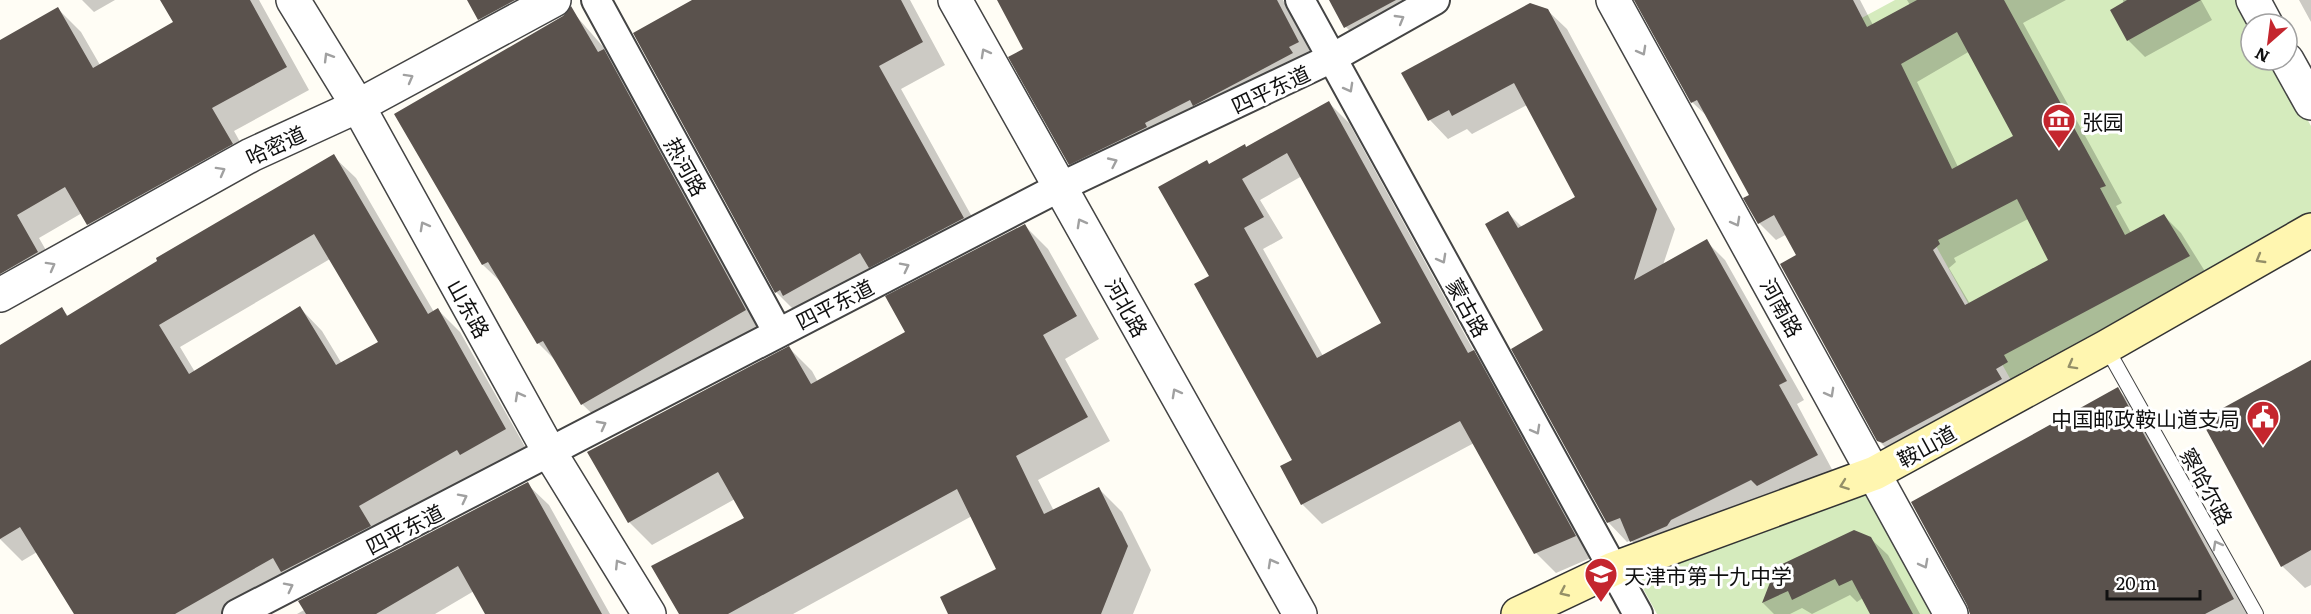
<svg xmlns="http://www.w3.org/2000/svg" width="2311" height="614" font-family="Literata,'Noto Sans SC',serif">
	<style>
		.green { fill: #d5ebbd }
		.shadow { fill: #0003; fill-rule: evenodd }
		.building { fill: #5a524d; fill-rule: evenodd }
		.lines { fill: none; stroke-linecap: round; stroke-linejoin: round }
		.service-casing { stroke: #444; stroke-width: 16 }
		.minor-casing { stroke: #444; stroke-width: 32 }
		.tertiary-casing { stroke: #444; stroke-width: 36 }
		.secondary-casing { stroke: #333; stroke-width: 36 }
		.service { stroke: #fff; stroke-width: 14 }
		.minor { stroke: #fff; stroke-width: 28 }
		.tertiary { stroke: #fff; stroke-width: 33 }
		.secondary { stroke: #fff6b0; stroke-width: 33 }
		.oneway { stroke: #a0a0a0 }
		.oneway2 { stroke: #948f68 }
		.labels { text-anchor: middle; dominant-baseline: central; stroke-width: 6; stroke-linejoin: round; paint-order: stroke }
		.street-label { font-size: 21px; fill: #111; stroke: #fff }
		.poi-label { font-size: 21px; fill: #111; stroke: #fff; text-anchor: start }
	</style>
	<rect width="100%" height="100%" fill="#fffdf5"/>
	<path class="green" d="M1895,0H2240L2251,24V60H2274L2311,126V217L2012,382L1821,40Z
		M1862,475L1934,614H1657L1633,570Z"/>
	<path class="shadow" d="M82,0H115L94,12Z
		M162,0H259L309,90L234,131L254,167L111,247L88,224L82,213L39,238L60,275L0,309V42L58,9L81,32L100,65L175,23Z
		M469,0H563L496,36L479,19Z
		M695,0H910L945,65L901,89L986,242L893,290L881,278L799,315L776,292Z
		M999,0H1283L1314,59L1086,180L1070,164L1025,50Z
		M1330,0H1440L1361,43L1346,27Z
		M1635,0H1860L1873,25L1910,5L1907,0H2066L2023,23L2122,203L2116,206L2131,233L2164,216L2181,233L2206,273L2020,373L2024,380L1896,458L1878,440L1787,234L1776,240L1759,223L1751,195L1709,118L1692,102ZM1970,51L2015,136L1958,167L1917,82ZM2028,219L2050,260L1970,304L1949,268L1956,262L1954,258Z
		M2123,0H2201L2212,20L2145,57L2128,40Z
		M2299,0H2311V22Z
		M571,10L626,73L768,332L605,426L582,404L556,361L538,343L505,286L483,265L564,18Z
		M1547,10L1567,29L1675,229L1663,265L1706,241L1725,260L1804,400L1797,404L1835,475L1650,560L1631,540L1627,542L1608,522L1508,213L1522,227L1577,198L1527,105L1472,134L1467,129L1448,139L1430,120L1403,74Z
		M1329,103L1349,123L1476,355L1493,371L1595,556L1556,573L1536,553L1474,443L1322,524L1302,504L1294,461L1211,277L1209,165L1247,148ZM1302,176L1383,324L1323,356L1263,249L1283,238L1260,200Z
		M333,156L356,178L434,312L438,310L460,332L528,452L484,476L479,472L237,614H76L37,552L22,561L0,539V347L62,309L69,317ZM330,259L380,342L342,364L322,331L300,308L195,372L180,347Z
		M1025,226L1048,249L1099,339L1065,359L1110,441L1038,480L1054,511L1099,489L1122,512L1151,570L1133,614H950L998,570L972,516L793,614H680L746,519L735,499L652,545L629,522L789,348L812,371L818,382L907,333Z
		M2311,364V585L2305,588L2282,566Z
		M2117,389L2136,408L2249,614H1970L1969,605Z
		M527,484L549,505L610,614H486L474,591L435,614H297Z
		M1870,538L1888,555L1920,614H1872L1863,598L1857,602L1850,595L1812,614L1802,608L1790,614H1774L1763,603L1777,568Z"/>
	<path class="building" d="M160,0H250L287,67L212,108L233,144L87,225L65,187L17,215L38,252L0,274V40L58,7L93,68L173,22Z
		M467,0H515L478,20Z
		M692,0H901L923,42L879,66L964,218L869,268L860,253L783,296L780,290L775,293L633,33Z
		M997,0H1277L1299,42L1289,47L1293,53L1210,97L1193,106L1190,100L1145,123L1147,127L1069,165L1008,57L1023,49Z
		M1329,0H1396L1344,28Z
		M1634,0H1853L1867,27L1917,0H2004L2106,186L2100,188L2125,235L2164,214L2190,256L2004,355L2008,362L1996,369L2002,379L1883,443L1877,441L1780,264L1796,255L1774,215L1758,224L1743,198L1749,195L1697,100L1691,103ZM1957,32L2013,136L1952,169L1901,64ZM2017,199L2048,260L1965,305L1933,250L1940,244L1938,240Z
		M2127,0H2201L2127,41L2110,10Z
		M1530,3L1548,9L1657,209L1634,280L1707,239L1787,381L1779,385L1818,455L1757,486L1751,480L1671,520L1667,526L1630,542L1620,518L1607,523L1511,349L1543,330L1485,224L1508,211L1518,228L1575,197L1514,83L1452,116L1449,110L1428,121L1401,73Z
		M571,6L598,52L604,49L746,310L581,405L543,341L537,344L488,262L482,265L394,114L563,16Z
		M1329,101L1468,353L1474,350L1576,536L1534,554L1460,421L1301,505L1280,466L1292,460L1194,284L1209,276L1158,187L1207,160L1209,164L1245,144L1246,147ZM1287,153L1381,323L1317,358L1244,228L1264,217L1242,179Z
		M334,154L428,314L438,308L506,429L460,455L457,450L359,506L371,526L281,572L273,558L175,614H74L20,527L0,539V345L62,307L67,316L157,261L156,258ZM314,234L378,342L336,365L300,306L189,374L159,325Z
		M1025,224L1077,316L1043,335L1088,417L1016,456L1044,514L1099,487L1128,546L1101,614H948L940,597L996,569L957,489L728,614H679L651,566L744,518L718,472L628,523L587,452L789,346L811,384L905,332L885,296Z
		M2311,360V550L2281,567L2201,420Z
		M2118,387L2234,599L2205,614H1970L1967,605L1911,502Z
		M528,482L602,614H485L458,566L376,614H306L298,601Z
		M1854,530L1871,537L1913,614H1870L1852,580L1839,586L1835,579L1792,600L1788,591L1762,603L1776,567Z"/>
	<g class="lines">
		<defs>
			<path id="service" d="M2106,347L2256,614"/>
			<path id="minor" d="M596,0L778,333
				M1300,0L1638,614
				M237,614L1060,187L1332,58L1435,0"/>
			<path id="tertiary" d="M293,0L358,106L550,453L649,614
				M955,0L1300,614
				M1613,0L1951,614
				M2253,0L2266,24
				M2287,60L2311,103
				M0,295L251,155L358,106L554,0"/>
			<path id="secondary" d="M1518,614L1613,569L1875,473L2106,347L2311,230"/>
		</defs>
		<use href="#service" class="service-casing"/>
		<use href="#minor" class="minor-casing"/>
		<use href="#tertiary" class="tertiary-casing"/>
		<use href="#secondary" class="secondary-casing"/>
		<use href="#service" class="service"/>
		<use href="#minor" class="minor"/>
		<use href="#tertiary" class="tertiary"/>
		<use href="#secondary" class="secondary"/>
	</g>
	<defs><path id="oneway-chevron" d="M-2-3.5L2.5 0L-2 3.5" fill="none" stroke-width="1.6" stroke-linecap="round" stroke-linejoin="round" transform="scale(1.5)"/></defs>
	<g class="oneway">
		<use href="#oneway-chevron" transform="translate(1400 19) rotate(-30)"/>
		<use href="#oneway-chevron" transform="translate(1642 51) rotate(61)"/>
		<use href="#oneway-chevron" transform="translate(985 53) rotate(-119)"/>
		<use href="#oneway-chevron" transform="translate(328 57) rotate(-121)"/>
		<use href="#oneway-chevron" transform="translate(409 78) rotate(-29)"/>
		<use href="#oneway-chevron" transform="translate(1349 88) rotate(61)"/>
		<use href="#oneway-chevron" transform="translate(1113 162) rotate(-25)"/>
		<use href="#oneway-chevron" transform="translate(221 171) rotate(-29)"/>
		<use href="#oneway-chevron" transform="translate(1736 222) rotate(61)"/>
		<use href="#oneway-chevron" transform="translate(1081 223) rotate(-119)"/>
		<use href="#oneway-chevron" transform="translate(424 226) rotate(-119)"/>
		<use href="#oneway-chevron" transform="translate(1442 259) rotate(61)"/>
		<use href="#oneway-chevron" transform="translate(51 266) rotate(-29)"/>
		<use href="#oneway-chevron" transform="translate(905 267) rotate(-27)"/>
		<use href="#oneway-chevron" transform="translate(1176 393) rotate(-119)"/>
		<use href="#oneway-chevron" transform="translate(1830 393) rotate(61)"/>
		<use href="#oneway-chevron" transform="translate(519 396) rotate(-119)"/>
		<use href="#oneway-chevron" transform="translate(602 425) rotate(-28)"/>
		<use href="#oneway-chevron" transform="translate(1536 430) rotate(61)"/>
		<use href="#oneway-chevron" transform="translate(463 498) rotate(-27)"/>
		<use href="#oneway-chevron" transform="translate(2217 545) rotate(-119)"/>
		<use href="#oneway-chevron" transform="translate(1272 563) rotate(-119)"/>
		<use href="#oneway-chevron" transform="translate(619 564) rotate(-122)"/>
		<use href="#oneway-chevron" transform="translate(1924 564) rotate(62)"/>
		<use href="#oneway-chevron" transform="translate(289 587) rotate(-27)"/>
	</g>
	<g class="oneway2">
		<use href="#oneway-chevron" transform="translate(2260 259) rotate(150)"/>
		<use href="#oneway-chevron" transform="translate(2072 365) rotate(151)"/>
		<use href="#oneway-chevron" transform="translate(1844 485) rotate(160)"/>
		<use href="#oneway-chevron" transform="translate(1564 592) rotate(155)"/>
	</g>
	<defs>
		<symbol id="museum-pin" viewBox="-11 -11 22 30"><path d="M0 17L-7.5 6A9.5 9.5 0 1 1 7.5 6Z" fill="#c4262e" stroke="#fff"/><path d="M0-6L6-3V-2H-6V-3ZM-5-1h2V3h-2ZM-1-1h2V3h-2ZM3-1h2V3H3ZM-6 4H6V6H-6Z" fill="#fff"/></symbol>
		<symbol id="civic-pin" viewBox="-11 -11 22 30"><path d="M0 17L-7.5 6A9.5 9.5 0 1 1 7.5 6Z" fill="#c4262e" stroke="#fff"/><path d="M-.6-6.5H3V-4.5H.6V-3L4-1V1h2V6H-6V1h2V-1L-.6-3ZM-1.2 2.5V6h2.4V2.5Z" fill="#fff"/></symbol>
		<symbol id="school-pin" viewBox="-11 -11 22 30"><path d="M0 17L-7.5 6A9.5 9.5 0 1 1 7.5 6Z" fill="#c4262e" stroke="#fff"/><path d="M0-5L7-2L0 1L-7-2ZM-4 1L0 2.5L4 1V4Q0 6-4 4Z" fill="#fff"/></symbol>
	</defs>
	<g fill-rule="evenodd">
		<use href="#museum-pin" x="2040" y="101" width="38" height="52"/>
		<use href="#civic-pin" x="2244" y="398" width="38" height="52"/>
		<use href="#school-pin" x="1582" y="555" width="38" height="52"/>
	</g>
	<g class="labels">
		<g class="street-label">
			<text transform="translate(1270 88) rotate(-25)">四平东道</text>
			<text transform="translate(275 144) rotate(-25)">哈密道</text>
			<text transform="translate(687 166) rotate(61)">热河路</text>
			<text transform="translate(834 303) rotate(-27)">四平东道</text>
			<text transform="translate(1128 307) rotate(61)">河北路</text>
			<text transform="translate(1469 307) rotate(61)">蒙古路</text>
			<text transform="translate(1783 307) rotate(61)">河南路</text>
			<text transform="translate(470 308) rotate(61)">山东路</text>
			<text transform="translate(1926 445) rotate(-29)">鞍山道</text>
			<text transform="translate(2208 486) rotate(61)">察哈尔路</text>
			<text transform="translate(404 528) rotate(-27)">四平东道</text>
		</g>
		<g class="poi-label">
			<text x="2082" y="120">张园</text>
			<text x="2240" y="417" text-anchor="end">中国邮政鞍山道支局</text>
			<text x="1624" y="574">天津市第十九中学</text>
		</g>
	</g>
	<g transform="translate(2269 42) rotate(208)"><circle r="28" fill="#ffffff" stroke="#a0a0a0" stroke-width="1.5"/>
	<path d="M0-4.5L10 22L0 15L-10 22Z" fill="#c4262e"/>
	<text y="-9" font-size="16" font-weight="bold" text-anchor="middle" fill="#111111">N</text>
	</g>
	<path d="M2107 590v9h93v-9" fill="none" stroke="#111111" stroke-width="3"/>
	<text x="2116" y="590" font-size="18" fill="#111111" stroke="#ffffff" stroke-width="4.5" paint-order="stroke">20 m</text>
</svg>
